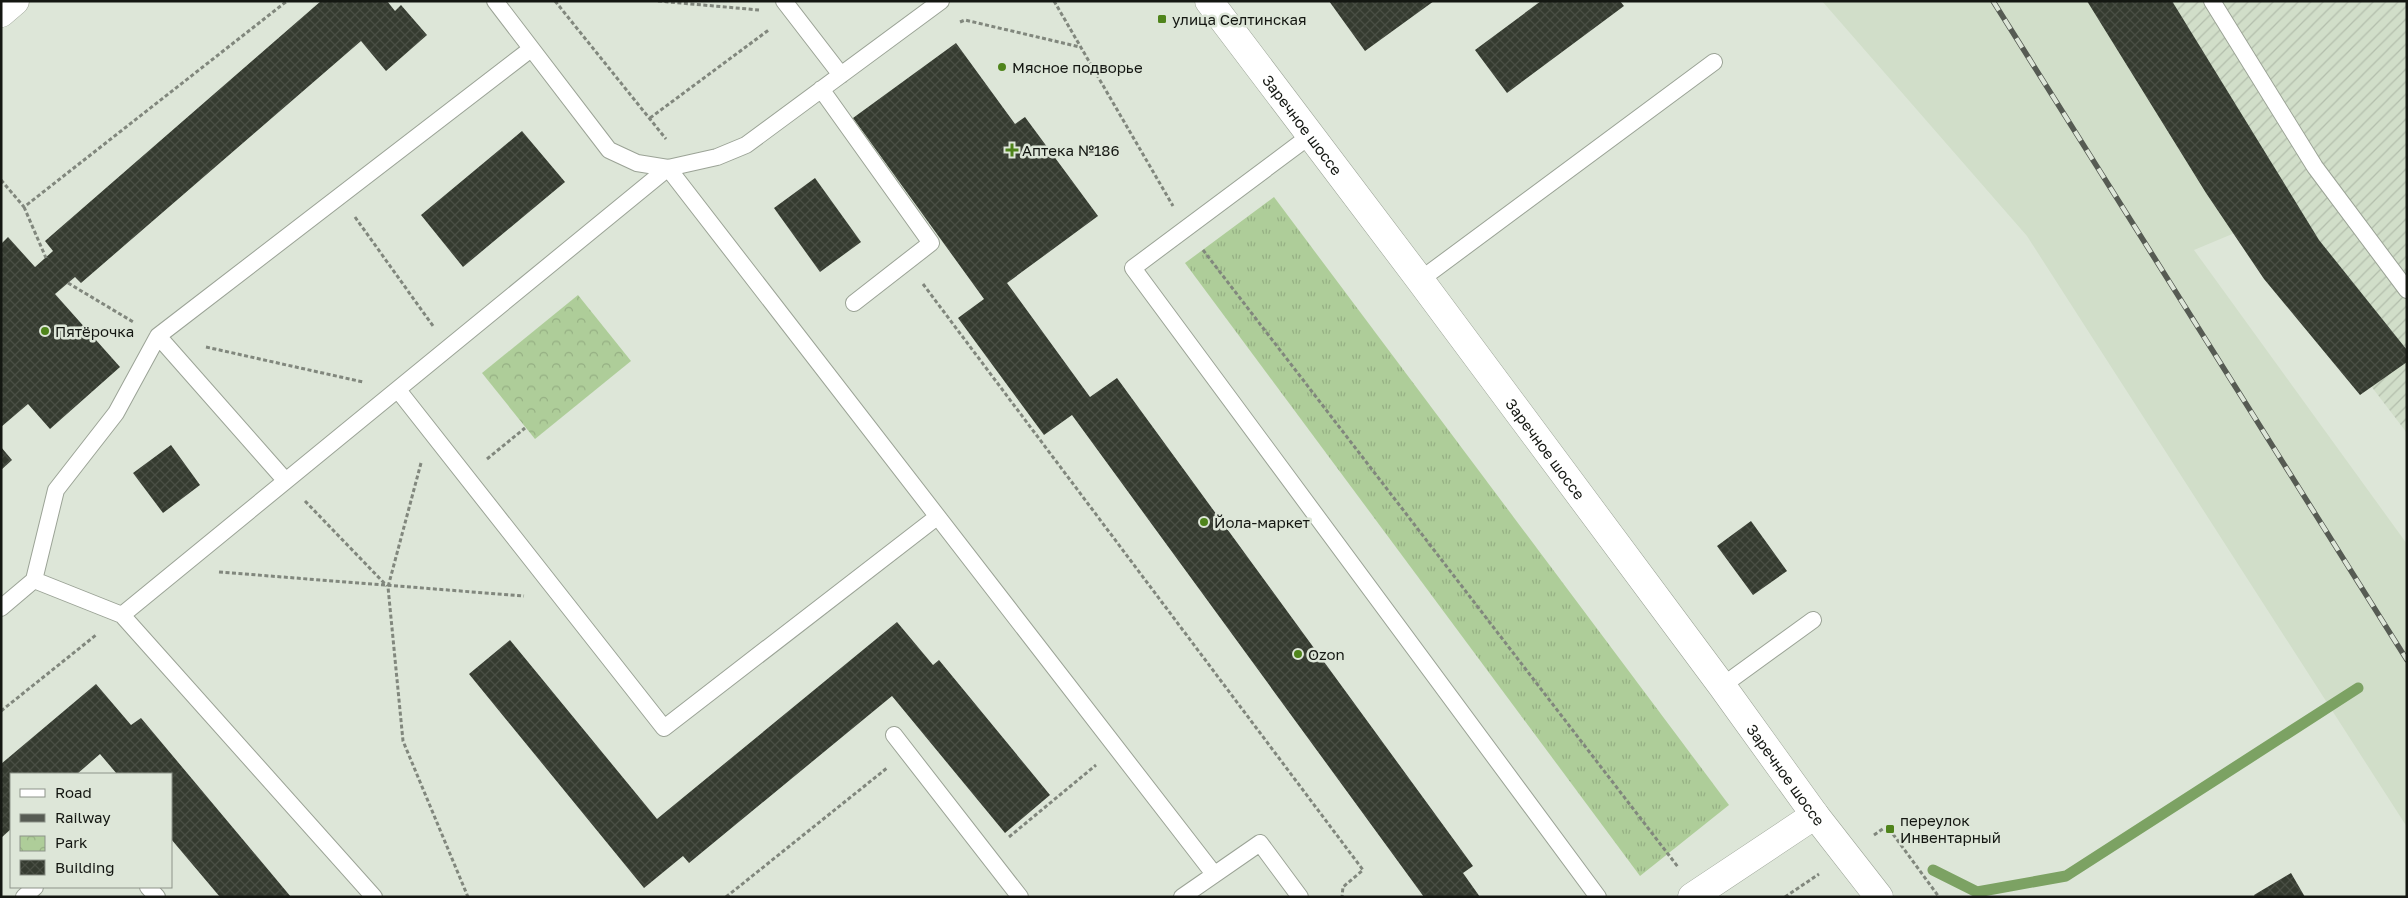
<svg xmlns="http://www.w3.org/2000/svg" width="2408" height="898" font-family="'Golos Text',sans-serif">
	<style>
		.built { fill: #d1dec9 }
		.industrial { fill: url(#industrial-furrows) }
		.grass { fill: url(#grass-tufts) }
		.park { fill: url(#park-crowns) }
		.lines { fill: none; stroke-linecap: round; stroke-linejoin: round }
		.stream { stroke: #7ca263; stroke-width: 11 }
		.building { fill: url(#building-cross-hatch) }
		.service-casing { stroke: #9ba396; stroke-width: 18 }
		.minor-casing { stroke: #9ba396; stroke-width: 29 }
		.tertiary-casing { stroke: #9ba396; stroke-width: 29 }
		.secondary-casing { stroke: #9ba396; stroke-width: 29 }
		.path { stroke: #81877d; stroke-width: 3; stroke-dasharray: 4 2.5; stroke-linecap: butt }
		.service { stroke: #fff; stroke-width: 16 }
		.minor { stroke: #fff; stroke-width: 28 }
		.tertiary { stroke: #fff; stroke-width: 28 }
		.secondary { stroke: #fff; stroke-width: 28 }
		.rail-casing { stroke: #565b53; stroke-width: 5.5 }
		.rail { stroke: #dde6d8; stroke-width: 4; stroke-dasharray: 11; stroke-linecap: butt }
		.poi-dot { fill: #4f841b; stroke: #dde6d8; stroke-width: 2 }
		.labels { text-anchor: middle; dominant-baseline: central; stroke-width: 5; stroke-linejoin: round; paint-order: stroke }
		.poi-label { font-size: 15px; fill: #141712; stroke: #dde6d8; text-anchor: start }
		.street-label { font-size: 15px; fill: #141712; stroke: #dde6d8 }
	</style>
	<defs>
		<pattern id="industrial-furrows" width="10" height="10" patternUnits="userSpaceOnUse" patternTransform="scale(1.25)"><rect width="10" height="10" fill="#d1dec9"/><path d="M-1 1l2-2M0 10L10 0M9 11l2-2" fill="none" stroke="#b3beac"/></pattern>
		<pattern id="grass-tufts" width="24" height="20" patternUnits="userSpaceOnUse" patternTransform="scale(1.25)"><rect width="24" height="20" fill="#aecd99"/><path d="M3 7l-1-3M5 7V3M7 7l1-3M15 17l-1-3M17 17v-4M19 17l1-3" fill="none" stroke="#95af83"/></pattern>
		<pattern id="park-crowns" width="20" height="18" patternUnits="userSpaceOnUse" patternTransform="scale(1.25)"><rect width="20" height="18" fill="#aecd99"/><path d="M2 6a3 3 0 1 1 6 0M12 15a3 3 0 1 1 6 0" fill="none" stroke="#95af83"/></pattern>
		<pattern id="building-cross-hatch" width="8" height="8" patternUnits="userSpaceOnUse" patternTransform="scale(1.25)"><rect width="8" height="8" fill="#353b30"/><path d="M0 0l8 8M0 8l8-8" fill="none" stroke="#494e44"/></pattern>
	</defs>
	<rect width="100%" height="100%" fill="#dde6d8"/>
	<path class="built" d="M1822,1H2107L2249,227L2194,250L2407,544V827L2027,236Z"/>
	<path class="industrial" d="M2107,1H2407V433L2249,227Z"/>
	<path class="grass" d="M1274,197L1729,805L1640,876L1185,263Z"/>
	<path class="park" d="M578,295L631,361L535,439L482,373Z"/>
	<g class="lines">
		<path class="stream" d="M1933,870L1977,892L2066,876L2358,688"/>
	</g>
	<path class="building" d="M321,1H387L395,11L401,5L427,35L386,71L361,41L81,283L75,277L55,294L120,367L50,429L28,404L1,427V244L8,237L35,267L53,251L45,241Z
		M1329,1H1434L1365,51Z
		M1541,1H1620L1624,6L1507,93L1475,50Z
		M2087,1H2172L2319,240L2407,350V362L2360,395L2264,279L2206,193Z
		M956,43L1015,124L1025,117L1098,216L1007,283L1090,397L1117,378L1473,866L1463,873L1480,897H1424L1072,415L1044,435L958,318L984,299L853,118Z
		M522,131L565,182L463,267L421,215Z
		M815,178L861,242L820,272L774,208Z
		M171,445L200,485L163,513L133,473Z
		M1,447L12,460L1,470Z
		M1751,521L1787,571L1753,595L1717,546Z
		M897,622L933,665L939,660L1050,795L1005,833L892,696L689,863L683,856L644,888L469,674L510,640L657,819Z
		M96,684L131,725L141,718L291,897H220L171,839V774H117L100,754L77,774H11V829L1,838V764Z
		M2291,873L2305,897H2255L2254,895Z"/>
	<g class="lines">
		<defs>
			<path id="service" d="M495,1L609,150L637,163L668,168L1214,874
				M784,1L841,75
				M2212,1L2315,167L2407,290
				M821,89L931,243L854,303
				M1311,135L1133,268L1598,897
				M1420,280L1714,62
				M158,336L285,480
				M398,390L664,728L937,517
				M34,580L56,490L116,413L158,336L531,49
				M1,608L34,580L122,615
				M1722,686L1813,620
				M894,735L1020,897
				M148,887L157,897
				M24,897L35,887
				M374,897L122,615L668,168L717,157L746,145L941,1
				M1182,897L1260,843L1300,897"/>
			<path id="minor" d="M1692,897L1815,815"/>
			<path id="tertiary" d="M1,13L15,1"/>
			<g id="secondary">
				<path id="s1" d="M1209,1L1420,280L1722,686L1815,815L1879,897"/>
			</g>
		</defs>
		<use href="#service" class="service-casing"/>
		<use href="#minor" class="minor-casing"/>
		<use href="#tertiary" class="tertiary-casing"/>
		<use href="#secondary" class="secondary-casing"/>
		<path class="path" d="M555,1L666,139
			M658,1L759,10
			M1054,1L1173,206
			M960,22L965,20L1080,47
			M650,118L770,29
			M1,180L24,207L287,1
			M24,207L46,258
			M355,217L433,326
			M1203,250L1678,867
			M68,283L135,323
			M923,284L1363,870L1343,887L1342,897
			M206,347L363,382
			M487,459L525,428
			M421,463L388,587L403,741L468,897
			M305,501L387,586
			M219,572L524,596
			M1,711L96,635
			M1874,835L1887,826L1939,897
			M1009,837L1096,765
			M726,897L887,768
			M1785,897L1819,874"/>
		<use href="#service" class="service"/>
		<use href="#minor" class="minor"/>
		<use href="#tertiary" class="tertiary"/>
		<use href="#secondary" class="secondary"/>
		<defs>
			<path id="rail" d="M1993,1L2407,660"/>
		</defs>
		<use href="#rail" class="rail-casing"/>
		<use href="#rail" class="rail"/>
	</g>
	<g class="poi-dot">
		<rect x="1157" y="14" width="10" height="10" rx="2.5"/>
		<circle cx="1002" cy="67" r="5"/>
		<path d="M1009.5 142.5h5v5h5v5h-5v5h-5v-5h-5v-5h5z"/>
		<circle cx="45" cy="331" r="5"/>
		<circle cx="1204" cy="522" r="5"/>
		<circle cx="1298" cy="654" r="5"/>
		<rect x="1885" y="824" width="10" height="10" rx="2.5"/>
	</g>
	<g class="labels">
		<g class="poi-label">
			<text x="1172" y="19">улица Селтинская</text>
			<text x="1012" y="67">Мясное подворье</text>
			<text x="1022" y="150">Аптека №186</text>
			<text x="55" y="331">Пятёрочка</text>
			<text x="1214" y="522">Йола-маркет</text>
			<text x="1308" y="654">Ozon</text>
			<text x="1900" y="820">переулок<tspan x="1900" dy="17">Инвентарный</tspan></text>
		</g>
		<g class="street-label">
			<text stroke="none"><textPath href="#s1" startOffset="155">Заречное шоссе</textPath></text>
			<text stroke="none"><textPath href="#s1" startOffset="560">Заречное шоссе</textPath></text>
			<text stroke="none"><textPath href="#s1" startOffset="965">Заречное шоссе</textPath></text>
		</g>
	</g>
	<rect width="2408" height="898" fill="none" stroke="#141712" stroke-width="5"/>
	<rect x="10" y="773" width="162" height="115" fill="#dde6d8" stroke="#8d9389"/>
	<rect x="20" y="789" width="25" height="8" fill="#ffffff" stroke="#8d9389"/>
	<text x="55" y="798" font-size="15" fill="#141712">Road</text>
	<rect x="20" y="814" width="25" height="8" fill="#565b53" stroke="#8d9389"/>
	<text x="55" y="823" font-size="15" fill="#141712">Railway</text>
	<rect x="20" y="836" width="25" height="15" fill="url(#park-crowns)" stroke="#8d9389"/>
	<text x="55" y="848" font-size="15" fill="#141712">Park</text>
	<rect x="20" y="860" width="25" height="15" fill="url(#building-cross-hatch)" stroke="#8d9389"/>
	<text x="55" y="873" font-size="15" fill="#141712">Building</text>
</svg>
